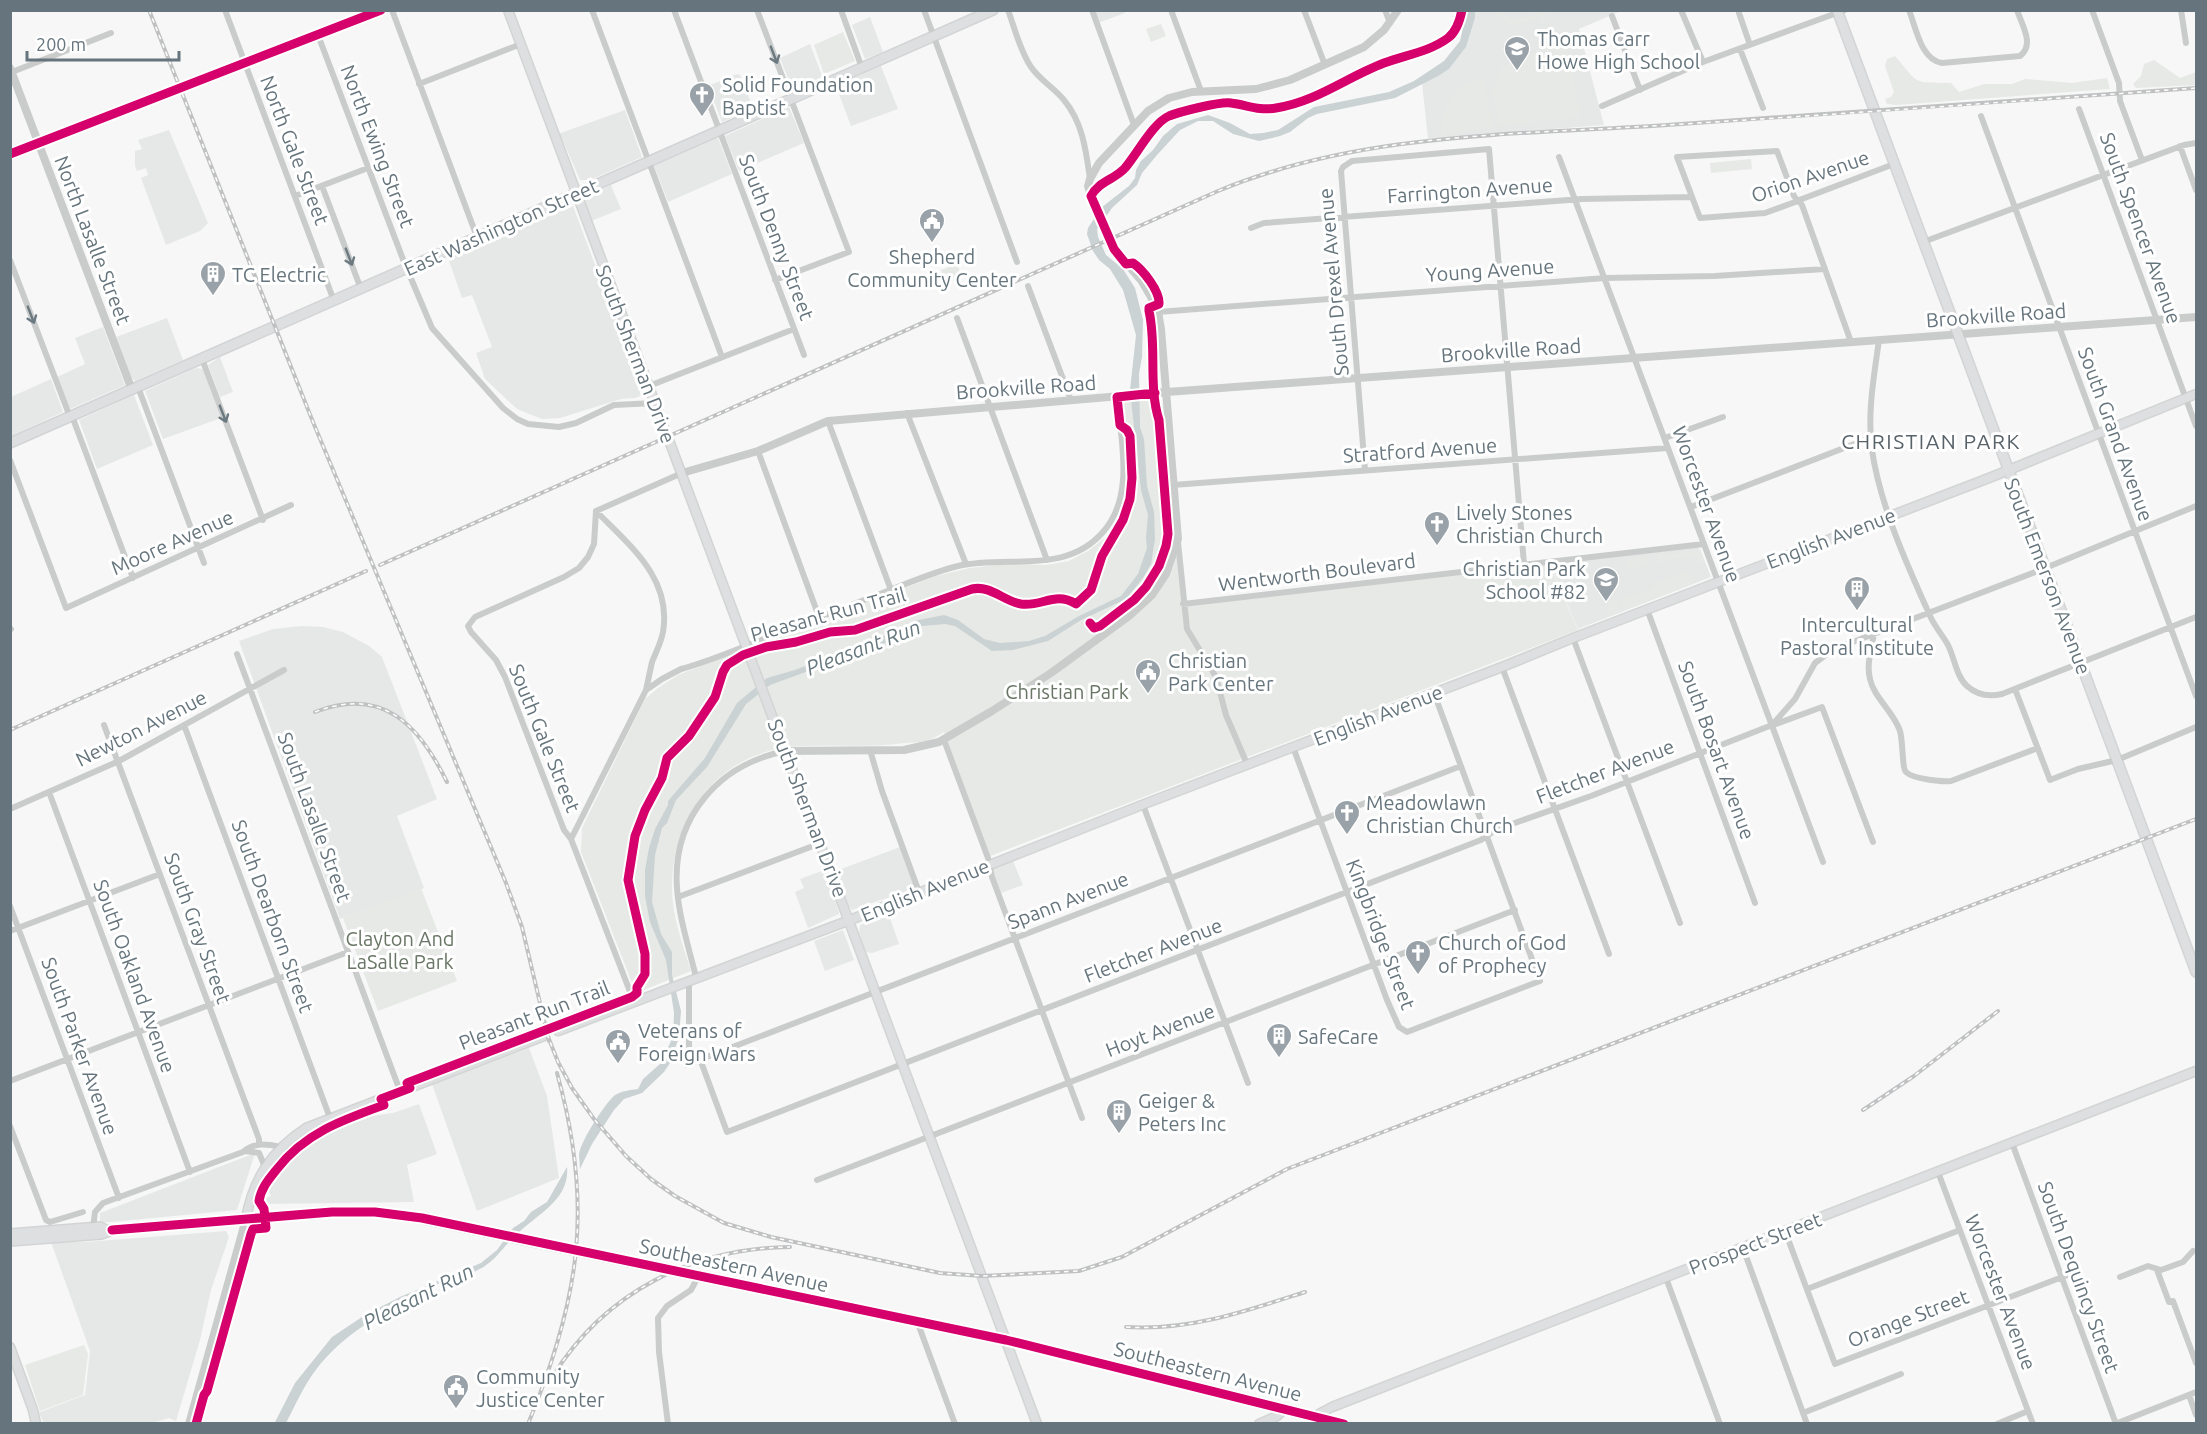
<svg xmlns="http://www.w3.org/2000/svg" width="2207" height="1434" font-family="Ubuntu,sans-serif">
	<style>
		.built { fill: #e6e7e7 }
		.green { fill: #e6e9e5 }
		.water { fill: #cad2d4 }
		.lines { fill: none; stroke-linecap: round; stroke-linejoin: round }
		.secondary-casing { stroke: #d3d4d4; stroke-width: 11 }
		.primary-casing { stroke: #d3d4d5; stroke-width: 12 }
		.minor { stroke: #cacccc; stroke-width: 6 }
		.tertiary { stroke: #cacccc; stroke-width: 8 }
		.secondary { stroke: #dedfe0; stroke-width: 8 }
		.primary { stroke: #dedfe0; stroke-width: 9 }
		.rail-casing { stroke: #c0c1c2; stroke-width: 4 }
		.rail { stroke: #fff; stroke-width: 1.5; stroke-dasharray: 4.5; stroke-linecap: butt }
		.cycleway-casing { stroke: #fff; stroke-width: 13 }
		.cycleway { stroke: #d6006c; stroke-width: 9 }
		.oneway { stroke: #6b7981 }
		.labels { text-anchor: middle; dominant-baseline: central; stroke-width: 6; stroke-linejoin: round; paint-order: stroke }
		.poi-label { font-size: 20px; fill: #66757d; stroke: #fff; text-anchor: start }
		.street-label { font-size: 20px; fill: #66757d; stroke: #fff }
		.park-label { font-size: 20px; fill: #697665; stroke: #fff }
		.neighbourhood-label { font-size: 21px; letter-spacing: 1.5px; fill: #586269; stroke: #fff }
		.water-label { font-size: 21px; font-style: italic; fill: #67797f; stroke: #fff }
	</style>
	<rect width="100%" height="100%" fill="#f7f7f7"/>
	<path class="built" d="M1094,11H1124L1125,13L1098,23Z
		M1475,11H1621L1579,29L1604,125L1428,139L1422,83L1449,69L1466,47L1475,18Z
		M870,17L883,52L865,59L852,25Z
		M810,44L823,78L793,91L780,58Z
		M881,66L898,109L851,126L836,86Z
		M737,74L740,75L753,108L722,122L708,86Z
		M789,107L804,143L739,171L725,136Z
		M625,110L642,157L590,180H580L564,143L558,134Z
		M169,130L208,223L200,231L166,245L141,178L148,175L146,168L137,171L135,166V151L142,149L138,140Z
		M718,138L732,174L668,202L654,166Z
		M611,185L621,209L591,221L583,198Z
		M573,206L621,334L644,386L643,395L635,398L621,399L560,418L542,419L517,409L485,379L476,353L492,347L472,295L462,298L448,258Z
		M167,318L183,360L135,381L131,377L116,337Z
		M103,327L125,385L70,409L57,377L85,364L75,338Z
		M220,357L233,392L220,397L208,365Z
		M196,368L203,369L221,418L163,439L145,391Z
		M51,379L63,412L11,436V397Z
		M134,395L153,445L97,469L79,420Z
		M1696,547L1700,549L1711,577L1578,629L1550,564Z
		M301,626L323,627L343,632L369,646L382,657L437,799L397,816L424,888L340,919L239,641L273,629Z
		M900,847L916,888L852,910L849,906L836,871Z
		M1013,861L1023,885L1001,893L992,869Z
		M824,870L839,912V914L808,928L795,892L804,888L800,879Z
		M888,912L899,944L872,953L866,952L859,932L860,925Z
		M843,930L854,960L825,971L814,941Z
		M529,1048L547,1096L559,1178L477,1211L432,1084Z
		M419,1104L437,1154L407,1165L414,1202L264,1204L263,1199L271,1196L267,1185L270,1180L292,1154L310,1140L366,1117L393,1113Z
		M255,1153L237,1210L100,1223V1213Z
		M226,1231L229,1237L211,1290L200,1340L176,1421L169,1418L152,1423H44L38,1411L40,1412L85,1395L90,1351L51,1242H86Z"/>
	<path class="green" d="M1495,11C1503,10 1508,19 1518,19C1529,20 1535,10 1546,11L1545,21H1540V15C1525,28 1506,27 1495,11Z
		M1161,24L1166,36L1151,42L1146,29Z
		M843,32L855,61L824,74L814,45Z
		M1566,45L1577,99L1581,112L1578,118L1499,125L1492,90L1501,67L1540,50Z
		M1895,56C1920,85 1911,82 1951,83L1959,92L1984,84H2012L2025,79L2072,83L2107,78L2110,89L1896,105L1887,104L1885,99L1891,97L1894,92L1885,66L1887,59Z
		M2154,60L2180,78L2196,72V85L2136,88L2133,84L2141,76L2144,64Z
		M1483,78L1493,125L1491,128L1442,135C1441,104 1453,85 1483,78Z
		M1751,159L1752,169L1711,173L1710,163Z
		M957,264L962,277L946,283L941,270Z
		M1156,398L1162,403L1182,607L1549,563L1578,630L990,856L944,732C939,735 933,739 928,740C921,743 913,742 905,743C871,748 836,744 801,746C725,749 674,809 672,883C671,913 682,943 691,971L636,993L581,852L582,828L645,699L658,688L678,675L936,576L970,568L1003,564L1047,565L1069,561L1088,551L1106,537L1127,501L1122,399Z
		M1700,549L1705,565H1702L1694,556L1681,560L1680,557L1659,564L1656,555Z
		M1648,556L1650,563L1632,570L1629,568L1626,560L1621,559Z
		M1689,570L1695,583L1649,601L1645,592L1651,590L1656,583Z
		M1641,592L1643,593L1647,602L1624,609L1622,599Z
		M1616,598L1622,612L1608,616L1606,611L1611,600Z
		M421,888L457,981L378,1011L343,918Z
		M84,1345L88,1354L83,1395L40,1411L25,1365Z"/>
	<path class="water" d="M1467,11H1475V18L1466,47L1449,69L1438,76L1395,98L1317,114L1308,118L1290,132L1280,136L1259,141L1233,134L1213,121H1198L1180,130L1157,155L1142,173L1137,185L1112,208L1097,229L1098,237L1106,255L1123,269L1135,288L1143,320L1142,357L1139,374L1140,427L1144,439L1147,486L1154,512L1155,539L1151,564L1143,578L1126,599L1081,620L1048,641L1013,650L992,651L955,626L945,624L922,626L896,639L770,685L746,704L707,767L676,800L667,823L662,828L655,855L652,902L661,934L672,952V975L681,1011L679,1037L670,1063L664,1072L642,1093L624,1099L614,1110L592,1144L580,1169C580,1163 578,1155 580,1150C584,1137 605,1103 615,1095C622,1091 630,1090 638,1089L643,1079L660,1064L673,1037L674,1013L666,960L650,922L645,896V870L649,848L655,829L668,805V801L705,758L737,703L767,678L795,670L897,631L901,627L914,621L944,615L958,620L984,639L1000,643L1029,641L1045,636L1079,616L1121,596L1138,574L1147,548L1146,538L1148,515L1141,490L1130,390L1136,335L1123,290L1110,269L1099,260L1093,251L1087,234L1088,228L1102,207L1129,186L1135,178L1136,170L1141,161L1153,150L1163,136L1177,124L1208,115L1230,123L1250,134L1263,133L1278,130L1314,107L1389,92L1414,81L1444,61L1460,41Z
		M567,1167C570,1200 537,1214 517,1234C496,1254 495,1265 464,1276C455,1279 448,1284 438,1284C394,1307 345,1330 315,1371C303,1387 295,1406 286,1423L274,1424L295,1383L332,1337L365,1315L400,1297L481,1263L497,1250L513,1228L524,1221L531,1212L547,1202Z"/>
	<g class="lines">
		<defs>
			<path id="secondary" d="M508,10L1037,1424
				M10,154L381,10
				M558,1031L850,920L1147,803L1502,667L1573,638L1989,478L2196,394
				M246,1219C253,1179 272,1150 306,1128L544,1036
				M10,1347L33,1410L36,1424
				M1315,1416L1332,1407L2196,1071
				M1259,1424L1277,1416L1284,1409"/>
			<path id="primary" d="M1837,10L2196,972
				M10,443L993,10
				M10,1234L100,1227L108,1231
				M10,1241L101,1234L112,1230L332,1212H375L414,1217L1006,1340L1344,1424"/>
		</defs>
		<use href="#secondary" class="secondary-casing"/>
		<use href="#primary" class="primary-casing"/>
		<path class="minor" d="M225,10L334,301
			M392,10L477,237
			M592,10L722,357
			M674,10L804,355
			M757,10L849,252L775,280
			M841,10L862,68
			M924,10L1017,262
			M1008,10C1015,29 1020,51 1031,67C1040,80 1054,88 1064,100C1083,123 1086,151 1090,179
			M1092,10L1134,125
			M1171,10L1201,91
			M1304,10L1325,65
			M1385,10L1390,23
			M1681,10L1703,62
			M1909,10C1916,28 1921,60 1942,63L2020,56C2035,45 2022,25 2017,10
			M2092,10L2119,83L2120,101L2142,160
			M2181,10L2186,43
			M1739,13L1750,45
			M1612,16L1640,90
			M318,35L404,262L432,328L503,408L517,419L528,424L559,427L576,423L614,405L655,403
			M1740,49L1763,108
			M12,72L111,33
			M419,84L521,44
			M1602,106L1703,62L1845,10
			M2079,109L2196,426
			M1981,116L2196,696
			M2180,146L2196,190
			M1559,157L1823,862
			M322,186L361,289
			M295,196L368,168
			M1251,228L1264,223L1582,199L1692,197
			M1923,242L2184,145L2196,143
			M10,260L70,417
			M1028,286L1071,400
			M1158,312L1605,278L1715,276L1825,269
			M957,318L1047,560
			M1879,340C1874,376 1867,414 1872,450C1880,506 1908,567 1931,618C1936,628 1943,636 1948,645C1955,659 1956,676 1967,686C1977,695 1989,697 2002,694L2196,617
			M1851,342L1802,205C1800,201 1796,200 1794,196L1777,151L1677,157L1700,218L1765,213L1798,201L1802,199L1894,164
			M202,359L263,520
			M649,386L794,329
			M138,387L204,563
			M907,413L966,564
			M72,416L133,578
			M828,421L891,590
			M1665,438L1723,417
			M758,451L819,617
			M10,460L66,608L291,505
			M1365,470L1341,171L1343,167L1352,161L1489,149L1524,564
			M1173,485L1668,448
			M1691,507L1870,438
			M596,511C630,546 672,578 663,632C661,643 656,652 652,662C650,671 648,681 646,690
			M1178,542L1187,629L1216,677L1226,715L1247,764
			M1183,604L1704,544
			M1647,609L1755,903
			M10,630L11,629
			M1874,633C1872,648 1866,664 1870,679C1874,698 1894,712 1900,731C1903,740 1902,769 1906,772C1913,779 1942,782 1951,781L2038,748
			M1573,638L1680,923
			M237,654L400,1091
			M1502,667L1609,954
			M2015,689L2050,780L2078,769L2117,760L2196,727
			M1776,724L1822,707L1873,842
			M104,725L259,1139V1144
			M184,725L330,1118
			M944,740L988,858L992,877L1082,1118
			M1293,747L1387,1000L1399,1027L1407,1032L1540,981L1434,693
			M870,750L882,791L919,892
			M49,792L190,1172
			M1143,805L1248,1083
			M10,809L119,761L284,670
			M571,839L564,830L505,677L496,660L471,632L468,626L475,617L564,577L579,568L588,557L594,544L596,511L682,473
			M678,897L821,843
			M10,906L119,1198
			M10,931L160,874
			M696,977C689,948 679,918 677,888C672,817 719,764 786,751
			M687,981L689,987V1054L692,1059L696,1060
			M634,1002L571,839L646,690L662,679L681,669C707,662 733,651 758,641C800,625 843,608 885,592C909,583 933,572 958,566C1008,555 1066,575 1103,532C1135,496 1121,440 1117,397
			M700,1059L727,1132L1481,840L1494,831L1512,824L1591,796L1772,725L1795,699L1815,663L1832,650L2038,571L2196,506
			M686,1065L1461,766
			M10,1081L348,952
			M10,1126L46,1220L50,1222L83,1212
			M2012,1143L2116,1424
			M245,1151L259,1153L265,1167
			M1938,1172L2033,1424
			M817,1180L1515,910
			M93,1228L95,1212L103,1203L243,1152C254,1142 267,1144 281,1147
			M1785,1231L1835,1364L2078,1271
			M1743,1248L1807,1424
			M2157,1270L2169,1302L2173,1301L2196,1363
			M2120,1277L2148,1266L2161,1270L2183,1262L2193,1251
			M1666,1278L1720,1424
			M1807,1289L1960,1230
			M917,1321L955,1424
			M2189,1395L2196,1415
			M1803,1413L1901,1374
			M668,1424L659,1352L658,1318L667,1306L691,1290L698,1277
			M1997,1424L2028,1411
			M2115,1424L2196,1392"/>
		<path class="tertiary" d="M10,68L132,390
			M682,473L758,451L828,421L1167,392L2196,317
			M786,751L904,750L939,742L992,711L1051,673L1129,616L1152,595L1166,574L1178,539L1161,329L1158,312L1151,297L1141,280L1114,249L1091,196L1088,186L1090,179L1099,163L1148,111L1169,98L1192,92L1256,89L1290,80L1364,47L1384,30L1398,10
			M189,1424L246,1219"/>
		<use href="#secondary" class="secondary"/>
		<use href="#primary" class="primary"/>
		<defs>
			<path id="rail" d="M149,10L313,422L506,883L522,927L549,1041
				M380,565L1218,191C1360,132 1516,135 1667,125C1844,114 2020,101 2196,88
				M315,712C383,686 419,725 447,782
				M10,730L366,571
				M547,1034L558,1062L572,1088L594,1119L626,1156L651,1179L675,1196L724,1223L771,1237L940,1273L982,1276L1079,1271L1122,1257L1287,1169L2196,819
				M1863,1110L1914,1076L1998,1011
				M1126,1327C1190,1331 1246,1311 1305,1292
				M553,1376C605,1292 693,1248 790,1247
				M528,1424C580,1299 594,1205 557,1073"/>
		</defs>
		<use href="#rail" class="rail-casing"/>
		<use href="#rail" class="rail"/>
		<defs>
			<path id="cycleway" d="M10,154L381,10
				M1090,623L1094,628L1100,626L1134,600L1146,587L1159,566L1166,546L1168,534L1159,420C1148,386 1157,346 1149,311V308L1159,304C1160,291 1143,270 1133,263L1126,264L1114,249L1091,196C1099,181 1114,180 1125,168C1137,154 1153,123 1169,116C1179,112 1221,101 1231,103C1247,105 1259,111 1276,108C1316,102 1347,77 1384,63C1405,55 1429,52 1448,38C1456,32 1460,20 1462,10
				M112,1230L332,1212H375L422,1218L1006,1340L1344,1424
				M196,1424L204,1395L207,1391L251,1234L253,1229L266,1228L264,1209L259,1201C261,1188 269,1179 277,1169C305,1133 342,1120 384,1105L381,1099L410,1088L407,1083L632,997L637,993V987L645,974V954L628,880L635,836L645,810L662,778L667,758L689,736L715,697L723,672L727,665L743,655L766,647L796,642L830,632L855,630L972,589C991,585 1003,601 1021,604C1042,607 1055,591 1076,604L1091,590L1102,556L1123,520L1130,499L1132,478L1130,436L1127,430L1120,425L1117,397L1155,393"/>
		</defs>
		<use href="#cycleway" class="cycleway-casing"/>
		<use href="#cycleway" class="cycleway"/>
	</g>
	<defs><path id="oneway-shaft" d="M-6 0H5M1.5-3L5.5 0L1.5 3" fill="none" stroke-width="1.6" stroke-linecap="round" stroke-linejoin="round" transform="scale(1.5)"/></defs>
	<g class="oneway">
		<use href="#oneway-shaft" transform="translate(774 55) rotate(69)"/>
		<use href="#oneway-shaft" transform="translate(349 257) rotate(69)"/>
		<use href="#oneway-shaft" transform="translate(31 315) rotate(69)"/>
		<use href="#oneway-shaft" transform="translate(223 414) rotate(69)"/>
	</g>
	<defs>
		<symbol id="school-pin" viewBox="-11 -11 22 30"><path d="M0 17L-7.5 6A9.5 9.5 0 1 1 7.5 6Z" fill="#99a2a8" stroke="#fff"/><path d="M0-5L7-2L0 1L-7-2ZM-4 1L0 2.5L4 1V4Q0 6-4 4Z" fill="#fff"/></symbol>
		<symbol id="church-pin" viewBox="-11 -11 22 30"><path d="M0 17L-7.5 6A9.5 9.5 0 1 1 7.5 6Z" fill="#99a2a8" stroke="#fff"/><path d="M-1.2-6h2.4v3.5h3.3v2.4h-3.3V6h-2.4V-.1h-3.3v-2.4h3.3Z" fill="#fff"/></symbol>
		<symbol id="civic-pin" viewBox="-11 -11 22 30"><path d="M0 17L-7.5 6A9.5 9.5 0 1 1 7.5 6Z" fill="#99a2a8" stroke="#fff"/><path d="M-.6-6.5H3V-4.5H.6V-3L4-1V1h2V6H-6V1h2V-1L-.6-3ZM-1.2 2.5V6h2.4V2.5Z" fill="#fff"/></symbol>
		<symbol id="building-pin" viewBox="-11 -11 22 30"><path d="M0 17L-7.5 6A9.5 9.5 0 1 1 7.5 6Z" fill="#99a2a8" stroke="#fff"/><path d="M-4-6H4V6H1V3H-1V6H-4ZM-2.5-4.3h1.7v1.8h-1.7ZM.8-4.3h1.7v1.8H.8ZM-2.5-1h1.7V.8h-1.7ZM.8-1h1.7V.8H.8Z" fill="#fff"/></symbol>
	</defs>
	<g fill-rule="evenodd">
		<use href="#school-pin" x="1502" y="34" width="30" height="40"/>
		<use href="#church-pin" x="687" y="80" width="30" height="40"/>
		<use href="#civic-pin" x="917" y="206" width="30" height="40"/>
		<use href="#building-pin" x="198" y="259" width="30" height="40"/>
		<use href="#church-pin" x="1422" y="509" width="30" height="40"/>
		<use href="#school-pin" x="1591" y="565" width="30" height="40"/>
		<use href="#building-pin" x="1842" y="574" width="30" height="40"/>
		<use href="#civic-pin" x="1133" y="657" width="30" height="40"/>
		<use href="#church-pin" x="1332" y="798" width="30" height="40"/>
		<use href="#church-pin" x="1403" y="938" width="30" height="40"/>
		<use href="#building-pin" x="1264" y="1021" width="30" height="40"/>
		<use href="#civic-pin" x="603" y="1027" width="30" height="40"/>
		<use href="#building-pin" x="1104" y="1097" width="30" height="40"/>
		<use href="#civic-pin" x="441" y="1372" width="30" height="40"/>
	</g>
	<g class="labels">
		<g class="poi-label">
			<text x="1537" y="38">Thomas Carr<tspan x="1537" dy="23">Howe High School</tspan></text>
			<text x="722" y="84">Solid Foundation<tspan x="722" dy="23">Baptist</tspan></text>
			<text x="932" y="256" text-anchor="middle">Shepherd<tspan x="932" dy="23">Community Center</tspan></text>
			<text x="232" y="274">TC Electric</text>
			<text x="1456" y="512">Lively Stones<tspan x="1456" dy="23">Christian Church</tspan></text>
			<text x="1586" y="568" text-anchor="end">Christian Park<tspan x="1586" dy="23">School #82</tspan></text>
			<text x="1857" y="624" text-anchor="middle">Intercultural<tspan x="1857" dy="23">Pastoral Institute</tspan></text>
			<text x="1168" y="660">Christian<tspan x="1168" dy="23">Park Center</tspan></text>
			<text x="1366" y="802">Meadowlawn<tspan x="1366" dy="23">Christian Church</tspan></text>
			<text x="1438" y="942">Church of God<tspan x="1438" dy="23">of Prophecy</tspan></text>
			<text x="638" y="1030">Veterans of<tspan x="638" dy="23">Foreign Wars</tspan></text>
			<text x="1298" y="1036">SafeCare</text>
			<text x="1138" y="1100">Geiger &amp;<tspan x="1138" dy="23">Peters Inc</tspan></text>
			<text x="476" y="1376">Community<tspan x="476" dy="23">Justice Center</tspan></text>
		</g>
		<g class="street-label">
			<text transform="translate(378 146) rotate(69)">North Ewing Street</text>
			<text transform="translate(295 150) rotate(69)">North Gale Street</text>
			<text transform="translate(1810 176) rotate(-19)">Orion Avenue</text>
			<text transform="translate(1470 190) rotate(-4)">Farrington Avenue</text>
			<text transform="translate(501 227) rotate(-24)">East Washington Street</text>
			<text transform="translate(2141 228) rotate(70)">South Spencer Avenue</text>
			<text transform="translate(777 237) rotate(69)">South Denny Street</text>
			<text transform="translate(93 240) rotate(69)">North Lasalle Street</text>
			<text transform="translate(1490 270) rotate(-4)">Young Avenue</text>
			<text transform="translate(1333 282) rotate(-95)">South Drexel Avenue</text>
			<text transform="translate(1996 315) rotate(-4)">Brookville Road</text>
			<text transform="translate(1511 350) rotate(-4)">Brookville Road</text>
			<text transform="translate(636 354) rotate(69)">South Sherman Drive</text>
			<text transform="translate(1026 387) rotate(-4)">Brookville Road</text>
			<text transform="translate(2116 434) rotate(70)">South Grand Avenue</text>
			<text transform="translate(1420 450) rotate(-4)">Stratford Avenue</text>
			<text transform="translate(1707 504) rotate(70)">Worcester Avenue</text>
			<text transform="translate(1831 538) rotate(-21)">English Avenue</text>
			<text transform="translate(172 542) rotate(-24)">Moore Avenue</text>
			<text transform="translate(1317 572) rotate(-7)">Wentworth Boulevard</text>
			<text transform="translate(2048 576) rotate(69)">South Emerson Avenue</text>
			<text transform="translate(828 614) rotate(-15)">Pleasant Run Trail</text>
			<text transform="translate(1378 715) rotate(-21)">English Avenue</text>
			<text transform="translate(141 728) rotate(-27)">Newton Avenue</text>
			<text transform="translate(545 738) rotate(68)">South Gale Street</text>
			<text transform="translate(1717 750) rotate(70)">South Bosart Avenue</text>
			<text transform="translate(1605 771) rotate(-21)">Fletcher Avenue</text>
			<text transform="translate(808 808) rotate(69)">South Sherman Drive</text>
			<text transform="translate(315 817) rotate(70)">South Lasalle Street</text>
			<text transform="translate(925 890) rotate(-22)">English Avenue</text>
			<text transform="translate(1068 900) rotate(-21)">Spann Avenue</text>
			<text transform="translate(273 916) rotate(70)">South Dearborn Street</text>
			<text transform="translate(198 928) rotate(70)">South Gray Street</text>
			<text transform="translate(1381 934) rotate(69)">Kingbridge Street</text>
			<text transform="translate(1153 950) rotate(-21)">Fletcher Avenue</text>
			<text transform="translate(135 976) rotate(70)">South Oakland Avenue</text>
			<text transform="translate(534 1015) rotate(-21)">Pleasant Run Trail</text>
			<text transform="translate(1160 1030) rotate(-21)">Hoyt Avenue</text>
			<text transform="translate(80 1046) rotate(70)">South Parker Avenue</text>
			<text transform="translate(1755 1243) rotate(-21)">Prospect Street</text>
			<text transform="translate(734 1265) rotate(12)">Southeastern Avenue</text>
			<text transform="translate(2079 1277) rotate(70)">South Dequincy Street</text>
			<text transform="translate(2001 1292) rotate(69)">Worcester Avenue</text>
			<text transform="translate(1908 1318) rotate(-21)">Orange Street</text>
			<text transform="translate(1208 1371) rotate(14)">Southeastern Avenue</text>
		</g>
		<g class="park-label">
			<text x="1067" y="691">Christian Park</text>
			<text x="400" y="938">Clayton And<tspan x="400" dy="23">LaSalle Park</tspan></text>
		</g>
		<g class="neighbourhood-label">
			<text x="1931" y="441">CHRISTIAN PARK</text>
		</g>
		<g class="water-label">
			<text transform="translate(863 647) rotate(-21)">Pleasant Run</text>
			<text transform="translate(418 1296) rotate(-27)">Pleasant Run</text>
		</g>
	</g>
	<rect width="2207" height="1434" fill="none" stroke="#66757d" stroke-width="24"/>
	<path d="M27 51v9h152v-9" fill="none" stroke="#66757d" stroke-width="3"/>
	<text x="36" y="51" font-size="18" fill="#66757d" stroke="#ffffff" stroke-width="4.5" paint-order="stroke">200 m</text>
</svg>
